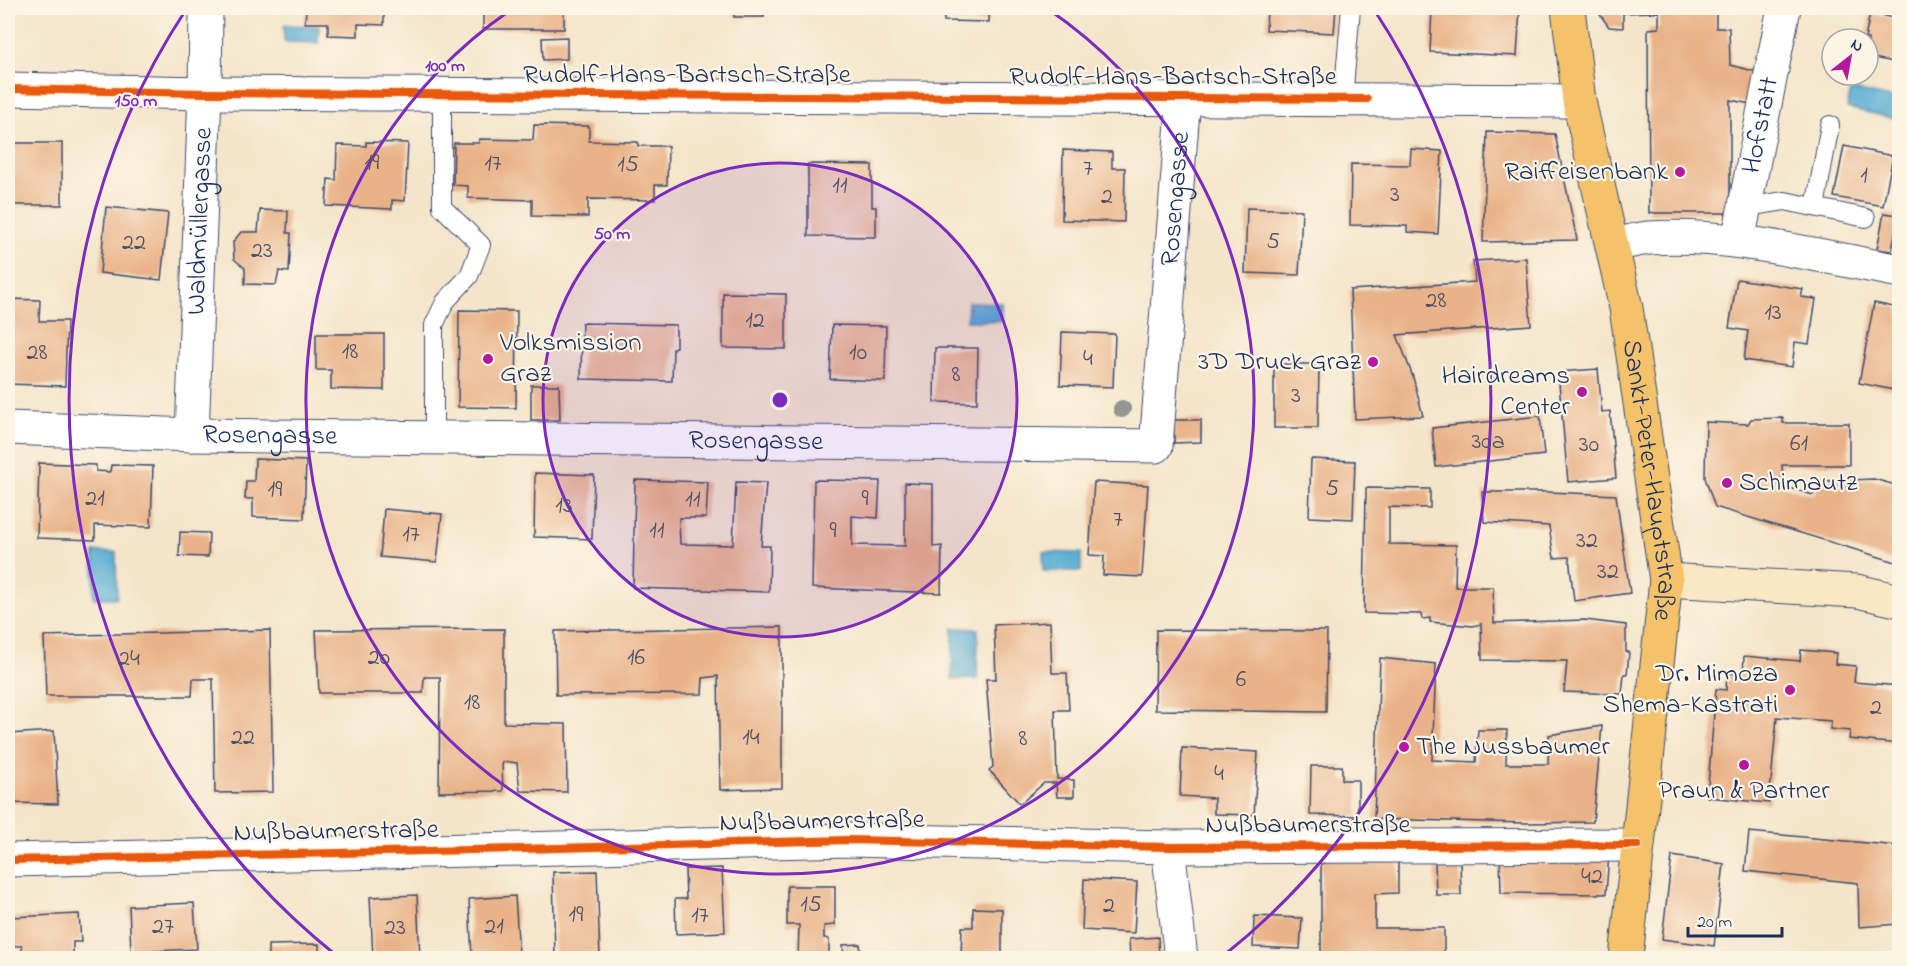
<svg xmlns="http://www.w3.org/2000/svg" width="1907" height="966" font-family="'Indie Flower',sans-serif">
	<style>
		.water { fill: #58add4; stroke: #3a6e99; stroke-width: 1.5 }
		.building { fill: #e9b288 }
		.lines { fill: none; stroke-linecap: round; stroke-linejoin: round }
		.lane-casing { stroke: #3c4a6e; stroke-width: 20 }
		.street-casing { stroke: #3c4a6e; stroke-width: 35 }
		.secondary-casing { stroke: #3c4a6e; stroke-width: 35 }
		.primary-casing { stroke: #3c4a6e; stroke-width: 35 }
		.lane { stroke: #fff; stroke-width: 18 }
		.street { stroke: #fff; stroke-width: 33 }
		.secondary { stroke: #fae7c3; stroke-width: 33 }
		.primary { stroke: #f3c26a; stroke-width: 33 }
		.cycleway-casing { stroke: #fcf5e5; stroke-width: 11 }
		.cycleway { stroke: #e8590c; stroke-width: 8 }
		.tree { fill: #939691 }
		.ring { fill: none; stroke: #7b2cbf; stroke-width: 3 }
		.poi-dot { fill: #b5179e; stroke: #fcf5e5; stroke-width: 2 }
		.labels { text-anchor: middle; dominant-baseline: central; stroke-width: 4.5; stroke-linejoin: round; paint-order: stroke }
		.number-label { font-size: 24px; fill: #4e5068 }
		.street-label { font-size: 27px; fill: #1b2f5e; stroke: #fcf5e5 }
		.poi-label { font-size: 27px; fill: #1b2f5e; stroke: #fcf5e5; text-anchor: end }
		.centre { fill: #7b2cbf; stroke: #fcf5e5; stroke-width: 3 }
		.ring-label { font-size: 18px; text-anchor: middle; font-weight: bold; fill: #7b2cbf; stroke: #fcf5e5; stroke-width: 4.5; stroke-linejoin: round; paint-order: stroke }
	</style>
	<rect width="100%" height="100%" fill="#fcf5e5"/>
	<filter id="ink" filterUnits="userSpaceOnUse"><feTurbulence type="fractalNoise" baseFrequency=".0167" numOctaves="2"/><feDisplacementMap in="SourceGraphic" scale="12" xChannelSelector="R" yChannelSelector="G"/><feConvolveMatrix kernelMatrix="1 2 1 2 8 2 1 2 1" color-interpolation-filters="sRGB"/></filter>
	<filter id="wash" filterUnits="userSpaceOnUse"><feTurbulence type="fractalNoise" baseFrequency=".008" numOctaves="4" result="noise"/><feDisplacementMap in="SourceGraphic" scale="24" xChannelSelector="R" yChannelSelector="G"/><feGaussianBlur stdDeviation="1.35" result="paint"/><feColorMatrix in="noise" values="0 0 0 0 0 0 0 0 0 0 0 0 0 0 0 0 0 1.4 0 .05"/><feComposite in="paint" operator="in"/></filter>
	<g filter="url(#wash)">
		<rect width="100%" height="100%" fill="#f4e5ca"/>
		<path class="water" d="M284,25L319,26L318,43L284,42Z
			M1851,89L1896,99L1892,118L1847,108Z
			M968,302L1003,303V321H967Z
			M94,552H116L117,598H94Z
			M1043,552L1081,553V571H1043Z
			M953,628L978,629L977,679H952Z"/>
		<g id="blocks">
			<path class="building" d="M94,8H161V10H94Z
				M306,8H384V25L358,24V36L328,35V23H305Z
				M483,8H564V29H483Z
				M734,8H786V11H764V17H734Z
				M944,8H989V22L944,21Z
				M1267,8H1336L1334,33L1266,30Z
				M1432,8H1520L1517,56L1430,52Z
				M1598,8H1716V28H1729L1730,65L1761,73L1756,105L1730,100V213H1649L1648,29L1659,28V12L1623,13V28L1609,27L1599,13Z
				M1870,13L1899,19V63L1868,57V39H1865Z
				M567,37V59L543,60L542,38Z
				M534,125L589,126V141L638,142V146H668L667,185H655V200L588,199V217L532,216V200L468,198V186L453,185L454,143H479V139L533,140Z
				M1487,132L1555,134L1577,240L1483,242Z
				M366,142L408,143L405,201L392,200V209L326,206L328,179L336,180L337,145L366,146Z
				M8,143H62V205H8Z
				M1844,146L1893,156L1883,206L1834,197Z
				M1411,149L1442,151L1438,234L1407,232V226L1350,225L1351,164L1410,165Z
				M1063,150L1112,152V168H1125L1124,222L1062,220Z
				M808,164L872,165V207H876V237L808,236Z
				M106,207L168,213L161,280L100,273Z
				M1247,208L1302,210L1299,275L1245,273Z
				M260,210L288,211L287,233H291L289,272L279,271L276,285L245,284V268L234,259L233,242L241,232H258Z
				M1884,213L1898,215L1892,251L1877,249Z
				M1526,258L1531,325L1397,335L1413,377L1423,416L1355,419L1350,290L1475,282L1473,261Z
				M1737,279L1803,289L1801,297L1816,299L1809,344L1795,342L1792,367L1744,360L1748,331L1729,328Z
				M723,293L786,294V349L723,348Z
				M8,299L40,300L39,321H67L65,386L8,384Z
				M1874,303L1899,308V391L1859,383Z
				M459,310L517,311L516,408L458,407Z
				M582,323L676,325V347L673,348L672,381L581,379Z
				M832,325L886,326L885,381L830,379Z
				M1062,332L1115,334L1113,387L1060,385Z
				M316,334H384V390L331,389V370H316Z
				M935,348H978L977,403L934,402Z
				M1274,364H1319L1318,428H1274Z
				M1598,369L1602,412L1610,411L1616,478L1568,482L1558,372Z
				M531,385H559L560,420H531Z
				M1540,416L1544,455L1436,467L1432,428Z
				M1783,418V423H1849V465H1782L1783,486L1813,495L1822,481L1874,479L1899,486V563L1715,507L1705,478L1706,422L1748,424L1751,419Z
				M1174,420H1201V442L1174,443Z
				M255,459L306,461L304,519L253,517V499H245L246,481H254Z
				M1311,459L1355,461L1353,519L1309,517Z
				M39,463L96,465V471L110,472L111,465L153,466L151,527L95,525V540L37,538Z
				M535,473L594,475L592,539L534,537Z
				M635,480L708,482L706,518H679L680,544L733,545L736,482L766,483L761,546H770L769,592L633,588Z
				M814,480L880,481L878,518L852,516V545L905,546V483L933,484V547L942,546L941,593L812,588Z
				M1094,482L1148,485L1142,577L1103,575L1104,556L1089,555Z
				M1366,488L1430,489V508L1389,507V544L1456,545L1455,587H1493L1494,623L1585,620L1626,625V652H1629L1627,674H1624L1622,694L1564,692L1567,661L1482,660L1481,624L1473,626L1430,622V618L1422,619L1421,614L1364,613Z
				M1482,492H1548L1616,495L1630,593L1574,601L1569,557L1554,558L1549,526L1484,522Z
				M384,509L442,514L437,562L380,557Z
				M180,532L209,533L208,557L179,556Z
				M1050,622L1052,673H1067L1069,710H1055L1057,779L1074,780V797H1057L1056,783H1044L1020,804L989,770L993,767L986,679H996L994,625Z
				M782,627V788L720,790L718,676L703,678L702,694L556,695L555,631Z
				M504,629V723L566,724L567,792L520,791L517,763L509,762L502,763L503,791L439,792L440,677H424L423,693H319L316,630Z
				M270,630L273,792L215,793L213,679H193L192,696H46L44,636Z
				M1156,630L1327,631L1326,712L1155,710Z
				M1801,650L1836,653L1835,664L1856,666L1854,682L1899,686V744L1849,739L1850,731L1830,729L1831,721L1777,717L1769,803L1707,797L1716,689L1726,690L1727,673L1743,674L1744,656L1800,661Z
				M1380,658L1436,664L1432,760L1476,762L1478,730H1507L1506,764H1548L1549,735L1602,726L1593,822L1525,823L1374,819Z
				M54,731L58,804L10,803L8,779V734Z
				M1182,748L1258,752L1254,815L1214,814V798L1180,796Z
				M1311,766H1342V780H1358V816L1310,815Z
				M1749,832L1899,846V924L1859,927L1858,883L1745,871Z
				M1500,854H1609L1606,894L1501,893Z
				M1672,856L1724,864L1714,946L1662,939Z
				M1321,857L1398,858V893L1375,894V928H1444V958H1321Z
				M1435,861H1460L1461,895H1436Z
				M722,868L725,932L676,934L675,899H686L685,869Z
				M597,871L600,958H555L553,872Z
				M1084,879L1137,882L1134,933L1082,930Z
				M787,886H835V925L824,926V938L829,939V958H798L799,925H787Z
				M417,895L420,958H373L370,897Z
				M515,896L519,955L472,958L469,899Z
				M194,903L197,949L131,952L129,906Z
				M973,908L1002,909V958H961L962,927H973Z
				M79,914L81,942H73V958H22V946H13L11,917Z
				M1254,916L1302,918L1300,949L1253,947Z
				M1158,937L1159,958H1130L1129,939Z
				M319,944V958H268V945Z
				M860,944L861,958H844L843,945Z"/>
		</g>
	</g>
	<g filter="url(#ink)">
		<use href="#blocks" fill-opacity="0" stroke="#3c4a6e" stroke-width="1.5"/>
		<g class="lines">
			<defs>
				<path id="lane" d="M1343,99L1351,8
					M1745,207L1785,201L1866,218
					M1815,207L1830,125
					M434,438V325L445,302L469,276L481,245L442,207V94"/>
				<g id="street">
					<path d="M8,89L205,93L1579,101"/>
					<path id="s1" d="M1738,241L1784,8"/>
					<path d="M1613,245C1625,243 1637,239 1649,238C1733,233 1817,256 1900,271"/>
					<path id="s2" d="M8,428L192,435L1156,446L1184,98"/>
					<path id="s3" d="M192,435L205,93L206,8"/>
					<path d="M1168,847L1181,958"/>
					<path d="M8,860L522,849L848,840L1168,847L1638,845"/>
				</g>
				<path id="secondary" d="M1666,580L1857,591L1900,601"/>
				<g id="primary">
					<path id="s4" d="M1568,8L1579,101L1626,308L1666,580L1626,958"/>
				</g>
			</defs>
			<use href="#lane" class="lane-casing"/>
			<use href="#street" class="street-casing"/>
			<use href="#secondary" class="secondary-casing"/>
			<use href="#primary" class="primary-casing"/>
			<use href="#lane" class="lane"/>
			<use href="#street" class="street"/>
			<use href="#secondary" class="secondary"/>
			<use href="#primary" class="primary"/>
			<defs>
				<path id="cycleway" d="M8,89L205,93L1367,99
					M8,860L522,849L848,840L1168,847L1638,845"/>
			</defs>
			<use href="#cycleway" class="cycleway-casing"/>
			<use href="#cycleway" class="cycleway"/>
		</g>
		<circle class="tree" cx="1122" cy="409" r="9"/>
	</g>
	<circle cx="780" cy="400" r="237" fill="#7b2cbf" fill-opacity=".12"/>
	<g class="ring">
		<circle cx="780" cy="400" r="237"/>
		<path d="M1048 9A474 474 0 1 1 512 9"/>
		<path d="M337 956A711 711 0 0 1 187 8M1373 8A711 711 0 0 1 1223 956"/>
	</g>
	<g class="poi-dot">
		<circle cx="1680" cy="172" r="6"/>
		<circle cx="488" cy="359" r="6"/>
		<circle cx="1373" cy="362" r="6"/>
		<circle cx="1582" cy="392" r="6"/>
		<circle cx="1727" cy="483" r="6"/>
		<circle cx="1790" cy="690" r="6"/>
		<circle cx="1404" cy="747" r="6"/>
		<circle cx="1744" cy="765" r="6"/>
	</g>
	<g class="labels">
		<g class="number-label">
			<text x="372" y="163">19</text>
			<text x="493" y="164">17</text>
			<text x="628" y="165">15</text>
			<text x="1088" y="169">7</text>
			<text x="1864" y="176">1</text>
			<text x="840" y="186">11</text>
			<text x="1395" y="195">3</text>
			<text x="1107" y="197">2</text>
			<text x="1273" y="242">5</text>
			<text x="134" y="243">22</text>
			<text x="262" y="251">23</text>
			<text x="1436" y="301">28</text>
			<text x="1773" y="313">13</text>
			<text x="755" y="321">12</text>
			<text x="350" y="352">18</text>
			<text x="37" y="353">28</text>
			<text x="858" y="353">10</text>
			<text x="1088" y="359">4</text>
			<text x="956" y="375">8</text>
			<text x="1296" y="396">3</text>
			<text x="1488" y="442">30a</text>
			<text x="1799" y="444">61</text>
			<text x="1589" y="445">30</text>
			<text x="1332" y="489">5</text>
			<text x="275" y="490">19</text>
			<text x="95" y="499">21</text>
			<text x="865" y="499">9</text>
			<text x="693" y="500">11</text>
			<text x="564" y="506">13</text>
			<text x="1118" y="520">7</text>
			<text x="657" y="531">11</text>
			<text x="833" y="531">9</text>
			<text x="411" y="535">17</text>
			<text x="1587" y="541">32</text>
			<text x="1608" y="572">32</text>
			<text x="379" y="658">20</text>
			<text x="636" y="658">16</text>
			<text x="129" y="659">24</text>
			<text x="1241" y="680">6</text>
			<text x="472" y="703">18</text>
			<text x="1876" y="708">2</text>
			<text x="243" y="738">22</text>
			<text x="751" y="738">14</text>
			<text x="1023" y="739">8</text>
			<text x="1219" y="774">4</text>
			<text x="1592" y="877">42</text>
			<text x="811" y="905">15</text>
			<text x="1109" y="906">2</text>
			<text x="576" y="915">19</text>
			<text x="700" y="916">17</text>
			<text x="163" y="927">27</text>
			<text x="494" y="927">21</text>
			<text x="395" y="928">23</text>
		</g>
		<g class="street-label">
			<text x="687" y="75">Rudolf-Hans-Bartsch-Straße</text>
			<text x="1173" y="77">Rudolf-Hans-Bartsch-Straße</text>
			<text stroke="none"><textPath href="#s1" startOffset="118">Hofstatt</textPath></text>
			<text stroke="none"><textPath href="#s2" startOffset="1396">Rosengasse</textPath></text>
			<text stroke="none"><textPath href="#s3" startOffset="214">Waldmüllergasse</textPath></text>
			<text stroke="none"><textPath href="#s2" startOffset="262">Rosengasse</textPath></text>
			<text stroke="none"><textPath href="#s2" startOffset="748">Rosengasse</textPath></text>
			<text stroke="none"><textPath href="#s4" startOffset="480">Sankt-Peter-Hauptstraße</textPath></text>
			<text transform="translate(822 822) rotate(-1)">Nußbaumerstraße</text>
			<text x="1308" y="825">Nußbaumerstraße</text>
			<text transform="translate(336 832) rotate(-1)">Nußbaumerstraße</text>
		</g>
		<g class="poi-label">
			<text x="1668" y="172">Raiffeisenbank</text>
			<text x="500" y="343" text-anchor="start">Volksmission<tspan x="500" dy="31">Graz</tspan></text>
			<text x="1361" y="362">3D Druck Graz</text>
			<text x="1570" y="376">Hairdreams<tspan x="1570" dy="31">Center</tspan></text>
			<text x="1739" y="483" text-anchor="start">Schimautz</text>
			<text x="1778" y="674">Dr. Mimoza<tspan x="1778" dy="31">Shema-Kastrati</tspan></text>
			<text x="1416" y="747" text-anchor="start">The Nussbaumer</text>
			<text x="1744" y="791" text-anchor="middle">Praun &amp; Partner</text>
		</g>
	</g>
	<circle cx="780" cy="400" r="9" class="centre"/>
	<g class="ring-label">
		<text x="445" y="71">100 m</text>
		<text x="136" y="106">150 m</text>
		<text x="612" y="239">50 m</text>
	</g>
	<rect width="1907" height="966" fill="none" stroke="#fcf5e5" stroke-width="30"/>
	<g transform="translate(1850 57) rotate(31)"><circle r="28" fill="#fcf5e5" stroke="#a2a6af" stroke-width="1.5"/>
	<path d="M0-4.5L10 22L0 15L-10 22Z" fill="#b5179e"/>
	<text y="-9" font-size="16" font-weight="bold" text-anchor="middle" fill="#1b2f5e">N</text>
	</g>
	<path d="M1688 927v9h94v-9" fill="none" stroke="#1b2f5e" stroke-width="3"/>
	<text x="1697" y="927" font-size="18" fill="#1b2f5e" stroke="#fcf5e5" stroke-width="4.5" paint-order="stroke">20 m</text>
</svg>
